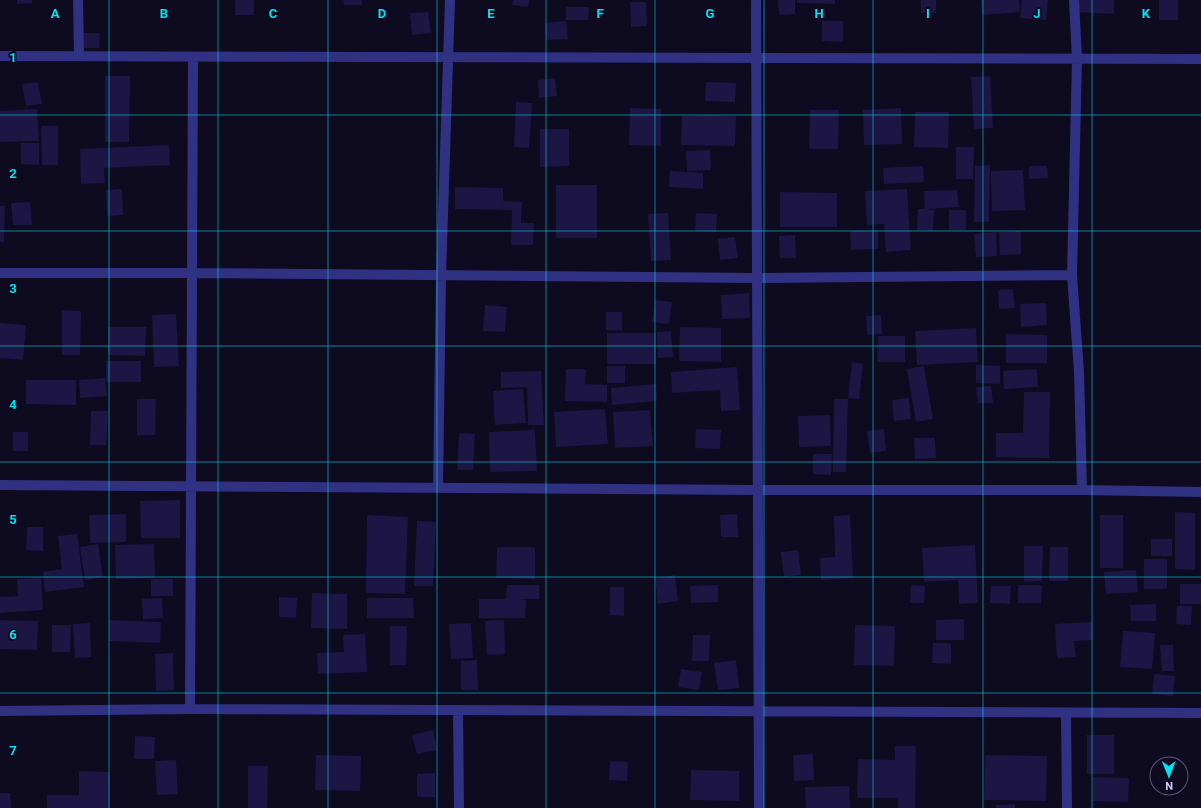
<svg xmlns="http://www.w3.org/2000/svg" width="1201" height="808" font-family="Roboto,sans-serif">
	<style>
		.building { fill: #1d1543 }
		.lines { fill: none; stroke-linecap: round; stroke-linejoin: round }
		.minor { stroke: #313184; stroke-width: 10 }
		.grid { fill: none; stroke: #00e3f5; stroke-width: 1; stroke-opacity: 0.55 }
		.grid-label { font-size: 13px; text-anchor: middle; font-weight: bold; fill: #00e3f5; stroke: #0e0a20; stroke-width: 4; stroke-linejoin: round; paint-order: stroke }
	</style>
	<rect width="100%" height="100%" fill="#0e0a20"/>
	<path class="building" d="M17,0H32V3L17,4Z
		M235,0H254V15H235Z
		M343,0H362V5H344Z
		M513,0H529L528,7L512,5Z
		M778,0H795V14L779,15Z
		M797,0H835V4L797,3Z
		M921,0H936V13H921Z
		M981,0H1019L1020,12L982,15Z
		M1022,0H1048L1046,20L1020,18Z
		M1078,0H1114V14L1077,12Z
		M1159,0H1178V20H1159Z
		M630,2H646L647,26L631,27Z
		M566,7H589L588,20H566Z
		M428,12L431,33L412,35L410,13Z
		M566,21L568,39L546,40L545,23Z
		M822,21H843V42L822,41Z
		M79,33H100L99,48H79Z
		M105,76H130L129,142H105Z
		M990,76L993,128L974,129L971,77Z
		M555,78L557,96L539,98L538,80Z
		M38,82L42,104L26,106L22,84Z
		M706,82L736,83L735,102L705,101Z
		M516,102L532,103L529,148L514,147Z
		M630,108L661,109V146L629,145Z
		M901,108L902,144L864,145L863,110Z
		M37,109L39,141L0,142V111Z
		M810,110H839L838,149H809Z
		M915,112H949L948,148L914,147Z
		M711,115L736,116L735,146L681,145L682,116Z
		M41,126H58V165H42Z
		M540,129H569V166L540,167Z
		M21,143H39V165L21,164Z
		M169,145L170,165L104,168L105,183L81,184L80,149Z
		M956,147H974L973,179H956Z
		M710,150L711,170L687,171L686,151Z
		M990,165L989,222H974L975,166Z
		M923,166L924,182L884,184L883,168Z
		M1029,166H1047L1048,178L1029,179Z
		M1023,170L1025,210L992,211L991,171Z
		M670,171L703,173V189L669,187Z
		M556,185H597V238H556Z
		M455,187L503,188V201L522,202L521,223H534L533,245H511L512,210L455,209Z
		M122,189L123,215L107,216L106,190Z
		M907,189L911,250L886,252L884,224L867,225L865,191Z
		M957,190L959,207L927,209L934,210L933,231L917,230L918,209H925L924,191Z
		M780,192L837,193V227H780Z
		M30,202L32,225H13L11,203Z
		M0,206H5L4,242H0Z
		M949,210H966V230H949Z
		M668,213L671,260L651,261L648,214Z
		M696,213L717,214L716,232L695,231Z
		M878,230V249L851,250L850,231Z
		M1021,231V254L1000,255L999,232Z
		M996,232L997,256L976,257L974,234Z
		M795,235L796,258H780L779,236Z
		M735,237L738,258L720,260L718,239Z
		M1013,289L1015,308L999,309L998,290Z
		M749,293L750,318L722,319L721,295Z
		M655,300L672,302L669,324L652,322Z
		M1046,303L1047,325L1021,327L1020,304Z
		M485,305L507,307L505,332L483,331Z
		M62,310L81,311L80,355H62Z
		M606,312H622V331L606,330Z
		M176,314L179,366L154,367L152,315Z
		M881,315L882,334L867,335L866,316Z
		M0,323L26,325L23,360L0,358Z
		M108,327H146L145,356L108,355Z
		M680,327L721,328V362L679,361Z
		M976,328L978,362L917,365L915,331Z
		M671,331L673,357L658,358L657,332Z
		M607,333H656V364H607Z
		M1006,334L1047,335V363H1006Z
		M878,336H905V362H877Z
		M106,361H141V382H106Z
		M852,362L863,364L859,399L848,398Z
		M976,365L1000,366V384L976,383Z
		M607,366H625V383H607Z
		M924,366L933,419L916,422L907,369Z
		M737,367L740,410L721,411L720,390L672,393L671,372Z
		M566,369H586L585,384L607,385V402L565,401Z
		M1037,369L1038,387L1004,389L1003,371Z
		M541,371L544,425H528L527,387L501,388V372Z
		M105,378L107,396L80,398L79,380Z
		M26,380H76V405L26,404Z
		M656,384L657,401L612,405L611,388Z
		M991,386L993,403H978L976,387Z
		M523,389L526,423L495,425L493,391Z
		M1024,392H1050L1049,458L996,457V433H1023Z
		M909,398L911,419L894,421L892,400Z
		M137,399H156L155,435H137Z
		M834,399H848L846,472H833Z
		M605,409L608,444L556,447L554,412Z
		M650,410L653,446L615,448L613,412Z
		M91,411H108L106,445H90Z
		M830,415L831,446L799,447L798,416Z
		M696,429L721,430L720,449L695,448Z
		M884,429L886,451L870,453L867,431Z
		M535,430L537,471L490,472L489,432Z
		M13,432H28V451H13Z
		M459,433L475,434L473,470H457Z
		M914,438H935L936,458L915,459Z
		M813,454H832L831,475L813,474Z
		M180,500V538H141L140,501Z
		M1175,512L1195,513V570L1175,569Z
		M126,514V542L90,543L89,515Z
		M737,514L738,537H721L720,515Z
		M367,515L408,517L405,594L366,593Z
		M850,515L853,578L821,580L820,558L835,557L834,516Z
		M1100,515H1123V568H1100Z
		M417,521L436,522L433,586H414Z
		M27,527H43V551L26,550Z
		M77,534L84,587L45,592L43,572L62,569L58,536Z
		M1151,539H1172V556H1151Z
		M98,544L103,577L85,580L80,547Z
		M154,544L155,578L116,579L115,545Z
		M975,545L978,603L959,604L958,580L924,582L922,548Z
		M1024,546H1043L1042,581L1024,582Z
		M497,547H535V579L496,578Z
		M1050,547H1068V581H1049Z
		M798,550L801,575L784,577L781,552Z
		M1144,559H1167V589H1144Z
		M1136,570L1138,592L1106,594L1104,572Z
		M675,575L678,601L658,604L655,578Z
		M41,578L43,610L0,613V597L18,596L17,579Z
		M151,579H173V596H151Z
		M1180,584H1201V604H1180Z
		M507,585H539V599H517L526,600L525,618H479V599H506Z
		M718,585V602L691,603L690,586Z
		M911,585L925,586L924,603H910Z
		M1018,585H1042L1041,603H1018Z
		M991,586H1011L1010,604L990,603Z
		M610,587H624V616L610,615Z
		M312,593L347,594V629L311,628Z
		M279,597L297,598L296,618L279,617Z
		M162,598L163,618L143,619L142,599Z
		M367,598H413L414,618H367Z
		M1156,604V621H1131L1130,605Z
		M1177,606H1192L1191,625L1176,624Z
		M964,619V640H936V620Z
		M0,620L38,621L37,650L0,649Z
		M109,620L161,622L160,643L109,641Z
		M504,620L505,654L487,655L485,621Z
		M1092,622L1093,640L1074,641L1076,657L1057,658L1055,624Z
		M90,623L91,657L75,658L73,624Z
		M471,623L473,658L451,659L449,624Z
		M52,625H71L70,652H52Z
		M855,625L895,626L894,666L854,665Z
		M390,626H407L406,665H390Z
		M1123,631L1155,633L1152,669L1120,667Z
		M365,634L367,672L318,674L317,653L344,652L343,635Z
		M693,635H710L709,661H692Z
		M933,643H951V664L932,663Z
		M1160,645H1173L1174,671H1162Z
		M173,653L174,690L156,691L155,654Z
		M477,660L478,690H461V661Z
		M736,660L739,688L718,690L714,663Z
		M681,669L702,672L699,690L678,687Z
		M1154,674L1175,676L1173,696L1152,694Z
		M433,730L437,750L417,754L412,735Z
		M1087,735H1114V774H1087Z
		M135,736L155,737L154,759H134Z
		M895,746H916L915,808H898V798H857L858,759L895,760Z
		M813,754L814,780L794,781L793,755Z
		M316,755L361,756L360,791L315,790Z
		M985,755L1047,756L1046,801L984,800Z
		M176,760L178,794L157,795L155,761Z
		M610,761L628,762L627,781L609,780Z
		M248,766H268L267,808H248Z
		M691,770L739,771V801L690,800Z
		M79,771L110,772V808H47V795H79Z
		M435,773V797H417V774Z
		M1093,777L1129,778L1128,802L1093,801Z
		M849,786L850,808H806L805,787Z
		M0,793H10L11,808H0Z
		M1015,804V808H996V805Z"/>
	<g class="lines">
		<path class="minor" d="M78,0L79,56
			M756,0L759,808
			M1074,0L1077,59L1072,275L1079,372L1082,490
			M0,56L1201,59
			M0,273H192L757,278L1072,275
			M0,485L758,490H1082L1201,492
			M438,488L441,276L450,0
			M190,709L193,57
			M458,710L459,808
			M0,711L190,709L1201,713
			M1066,713L1067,808"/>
	</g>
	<path class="grid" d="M109,0V808M218,0V808M328,0V808M437,0V808M546,0V808M655,0V808M764,0V808M873,0V808M983,0V808M1092,0V808M0,115H1201M0,231H1201M0,346H1201M0,462H1201M0,577H1201M0,693H1201"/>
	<g class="grid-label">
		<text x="55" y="18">A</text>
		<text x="164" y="18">B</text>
		<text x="273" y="18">C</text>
		<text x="382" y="18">D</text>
		<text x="491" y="18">E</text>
		<text x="600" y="18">F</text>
		<text x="710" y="18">G</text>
		<text x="819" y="18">H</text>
		<text x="928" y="18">I</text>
		<text x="1037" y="18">J</text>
		<text x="1146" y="18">K</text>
		<text x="13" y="62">1</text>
		<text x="13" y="178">2</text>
		<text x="13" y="293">3</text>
		<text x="13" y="409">4</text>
		<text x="13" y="524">5</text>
		<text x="13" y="639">6</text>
		<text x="13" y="755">7</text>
	</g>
	<g transform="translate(1169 776) rotate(179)"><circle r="19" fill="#0e0a20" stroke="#5b5779"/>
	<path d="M0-3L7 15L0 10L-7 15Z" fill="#00e3f5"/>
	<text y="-6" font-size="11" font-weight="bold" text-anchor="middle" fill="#cecaff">N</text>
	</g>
</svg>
